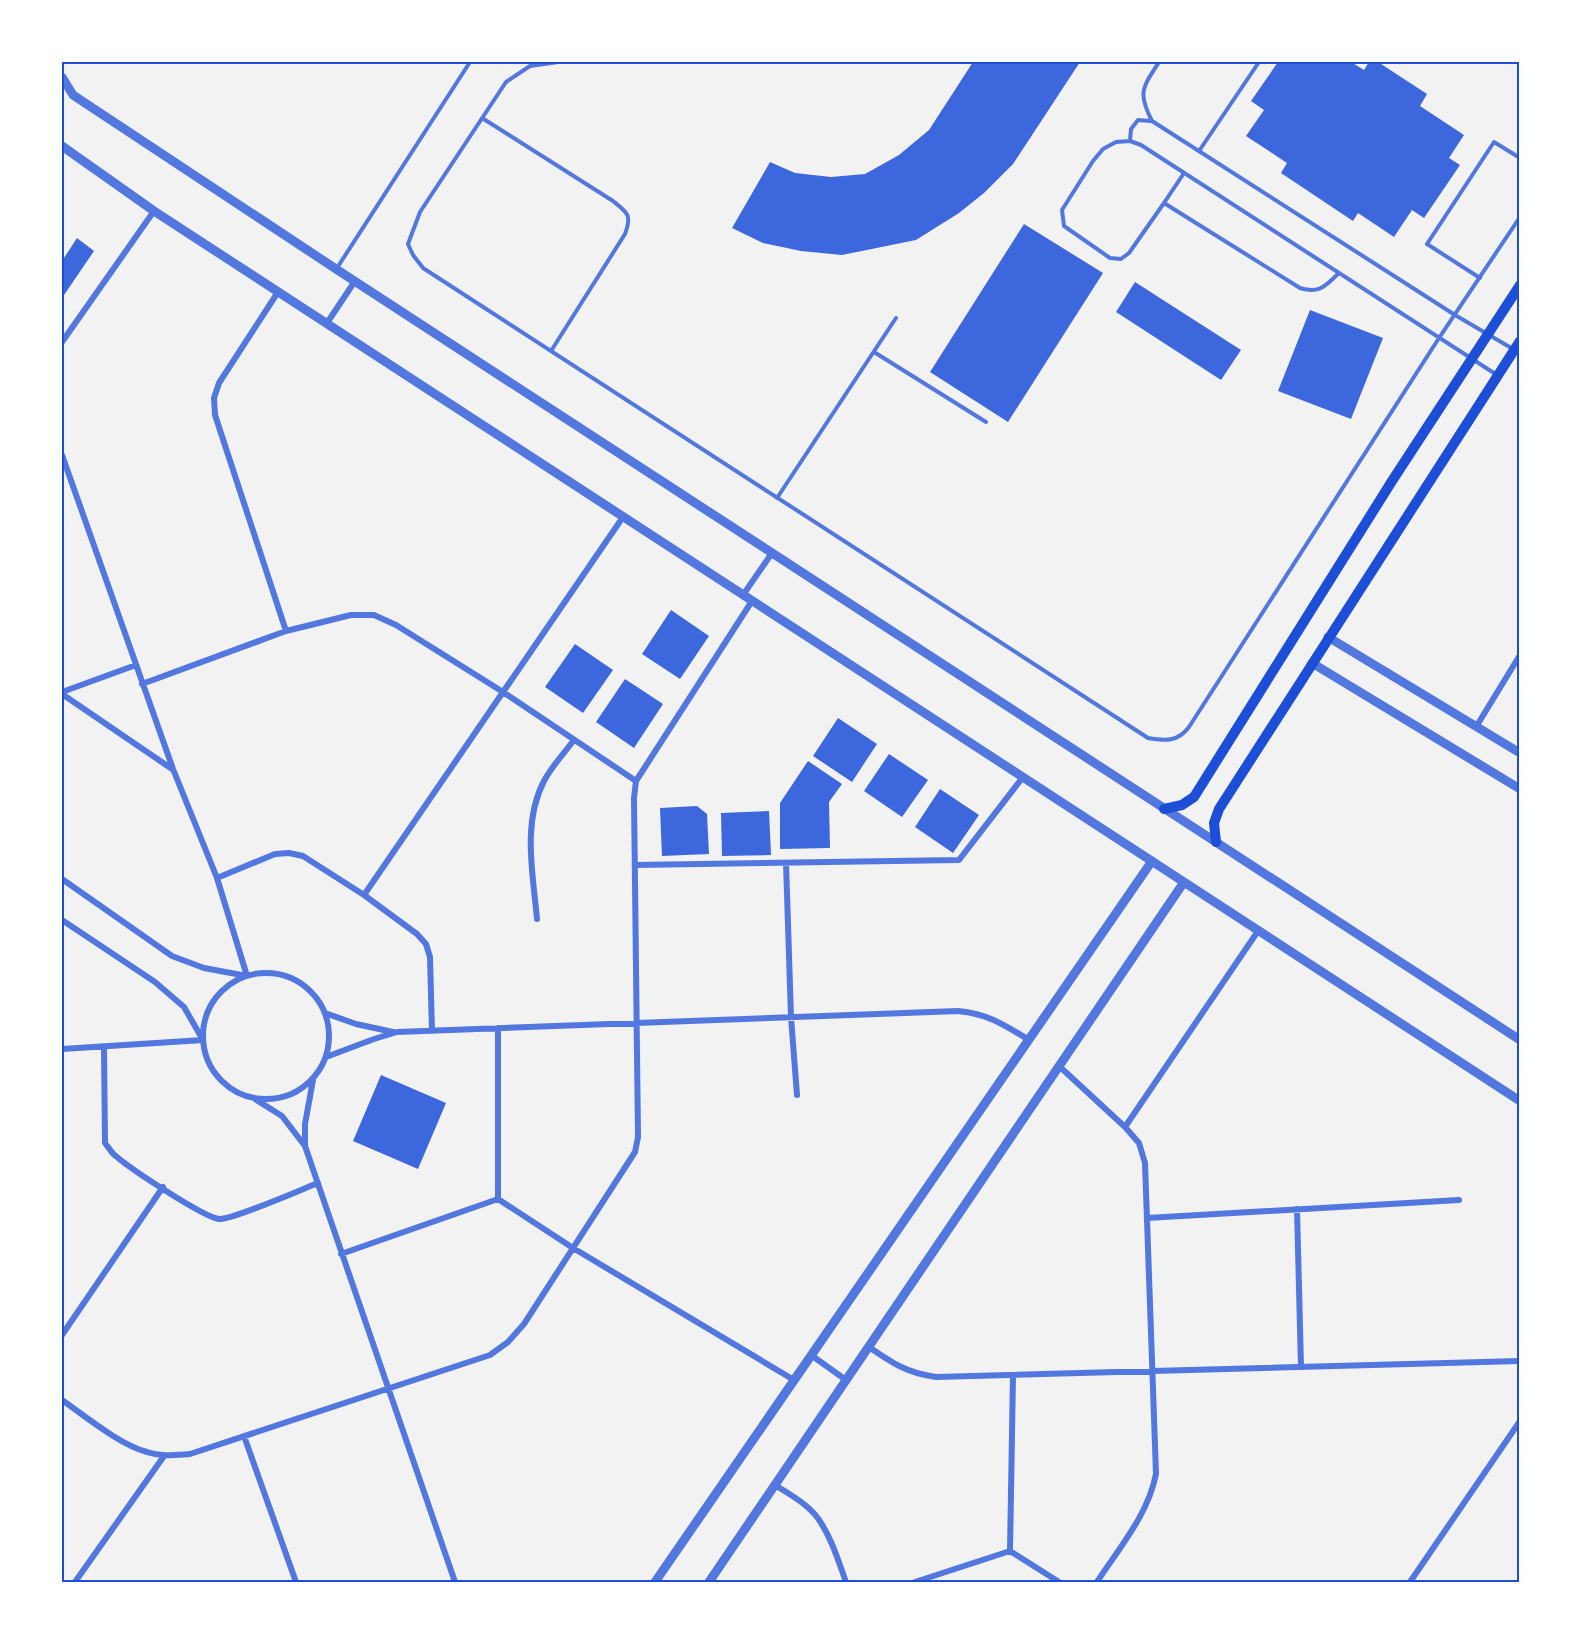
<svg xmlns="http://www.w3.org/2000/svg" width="1581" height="1644" font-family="Lora,serif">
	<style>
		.building { fill: #3d67dc }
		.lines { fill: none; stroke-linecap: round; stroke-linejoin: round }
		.service { stroke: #5277de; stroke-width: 4 }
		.minor { stroke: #5277de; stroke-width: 6 }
		.tertiary { stroke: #5277de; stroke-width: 9 }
		.secondary { stroke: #1d4ed8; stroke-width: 10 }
		.neatline { fill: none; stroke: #1d4ed8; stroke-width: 2 }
	</style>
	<rect width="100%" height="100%" fill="#f2f2f2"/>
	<path class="building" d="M973,62H1080L1013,164L984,193L959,213L916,240L842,255L801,251L763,243L732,228L770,162L795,173L831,177L865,174L899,155L929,130Z
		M1278,62H1289L1293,64L1295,62H1351L1364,70L1369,62H1378L1427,94L1420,106L1464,135L1449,158L1460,165L1424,218L1412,210L1394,237L1358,213L1353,221L1281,173L1287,163L1246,136L1264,110L1251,101Z
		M1024,224L1103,273L1008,422L930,372Z
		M77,238L94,251L62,298V261Z
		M1135,282L1241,350L1221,380L1116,312Z
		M1310,310L1383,338L1351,419L1278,391Z
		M671,610L709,636L680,679L642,654Z
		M575,644L613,670L583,713L545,687Z
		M625,679L663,704L634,748L596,722Z
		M838,718L877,744L852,782L813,756Z
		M889,754L928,780L902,817L864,791Z
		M808,761L842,784L829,802L830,848L780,849V803Z
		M940,789L979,815L953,853L915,827Z
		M697,806L707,814L709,854L662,856L660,808Z
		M769,811L771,855L722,856L721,813Z
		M381,1075L446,1103L418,1169L353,1141Z"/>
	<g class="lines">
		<path class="service" d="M558,62L530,66L506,82L420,212L408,244L413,255L423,268L1148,738C1165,741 1178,742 1189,727L1439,338L1520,217
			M1159,62C1143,87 1137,92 1152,121L1455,315L1513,349
			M482,118L613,201C628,213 632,215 625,234L551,351
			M1130,141L1131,129L1138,120L1151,121
			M1199,151L1259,62
			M1164,203L1184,173
			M337,268L470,62
			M1339,273C1325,286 1320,294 1300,288L1164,203L1129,253L1121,259L1110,258L1064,226L1062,210L1093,161L1103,149L1116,142L1130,141L1141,145L1497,375
			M1480,278L1427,244L1494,142L1520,158
			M874,352L986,422
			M777,498L896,318"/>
		<path class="minor" d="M278,292L219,383L214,398L215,415L286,631
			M327,323L355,281
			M62,342L154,211
			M62,455L173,769L217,878L247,976L204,968L172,956L62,879
			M743,595L772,553
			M142,684L286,631L351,615H374L396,625L503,692L636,781
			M62,692L136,665
			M62,694L172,769
			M1476,727L1520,655
			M786,863L791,1017L797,1095
			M635,865L959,860L1023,777
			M217,878L275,854L289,853L303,856L364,895L417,934L426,944L430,957L432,1031
			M364,895L623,517
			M537,919C533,874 522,823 544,781C552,766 564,753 574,740
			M62,920L155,982L184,1007L203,1040L62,1049
			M203 1036a63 63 0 1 1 126 0a63 63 0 1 1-126 0Z
			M325,1013L356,1024L393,1032
			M104,1047L105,1143C109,1148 112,1154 117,1157C131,1169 203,1217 219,1219C232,1220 300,1190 318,1183
			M326,1057L374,1039L397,1032L958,1011C988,1014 1003,1024 1029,1040
			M1059,1066L1125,1127L1139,1143L1145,1163L1156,1474C1148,1515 1119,1548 1097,1582
			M255,1099L282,1116L305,1146L455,1582
			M1125,1127L1258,931
			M305,1146V1124L313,1080
			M498,1199L573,1248L794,1380
			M498,1199V1028
			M1297,1209L1301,1367
			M1147,1218L1459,1200
			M341,1254L498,1199
			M62,1335L163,1187
			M869,1347C892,1363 907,1373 936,1377L1520,1361
			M811,1355L846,1380
			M62,1400C85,1416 120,1445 147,1452C161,1457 175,1455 190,1454L490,1355L508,1342L524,1324L635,1152L638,1137L634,798L636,781L752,601
			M244,1436L296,1582
			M775,1485C789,1494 806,1503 817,1517C831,1536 838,1560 846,1582
			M1010,1551L1013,1375
			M1010,1551L1059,1582
			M75,1582L164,1456
			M915,1582L1010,1551
			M1410,1582L1520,1421"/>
		<path class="tertiary" d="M62,77L73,95L336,269L1520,1040
			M62,146L154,211L1520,1101
			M1328,637L1520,753
			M1312,663L1520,789
			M655,1582L1152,861
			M709,1582L1184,882"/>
		<path class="secondary" d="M1164,809L1182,805L1194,797L1392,481L1520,285
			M1216,842L1214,823L1219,809L1520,341"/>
	</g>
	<rect width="1581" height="1644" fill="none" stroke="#ffffff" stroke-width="126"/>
	<rect x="63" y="63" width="1455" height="1518" class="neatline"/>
</svg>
